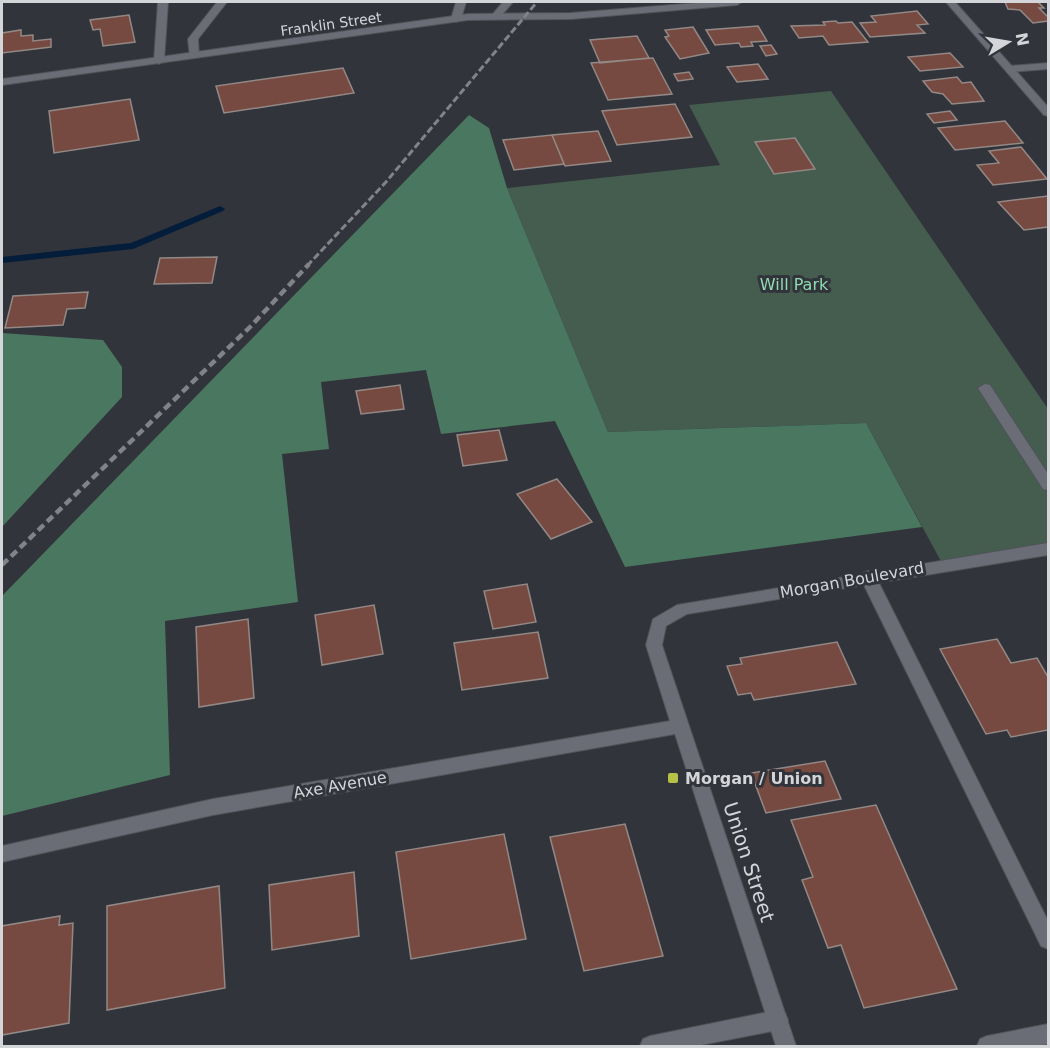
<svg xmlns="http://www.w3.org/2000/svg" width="1050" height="1048" font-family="'DejaVu Sans',sans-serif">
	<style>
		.green { fill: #445d4f }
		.forest { fill: #4a775f }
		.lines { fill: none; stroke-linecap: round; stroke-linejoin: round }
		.stream { fill: #041d3a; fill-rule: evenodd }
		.building { fill: #774a41; stroke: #928885; stroke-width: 1.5 }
		.lane-casing { stroke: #515359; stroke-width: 2 }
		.street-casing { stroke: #515359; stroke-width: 2 }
		.lane { fill: #6b6d76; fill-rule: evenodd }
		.street { fill: #6b6d76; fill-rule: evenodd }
		.rail-far1 { stroke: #818388; stroke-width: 3; stroke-dasharray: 7 3; stroke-linecap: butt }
		.rail { stroke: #818388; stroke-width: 4.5; stroke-dasharray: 8 4.5; stroke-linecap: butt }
		.poi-dot { fill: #b7c148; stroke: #32343b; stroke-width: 2 }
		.labels { text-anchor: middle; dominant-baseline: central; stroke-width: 6; stroke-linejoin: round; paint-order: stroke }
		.far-street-label { font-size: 14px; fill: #d4d5d9; stroke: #32343b }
		.park-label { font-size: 16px; fill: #90dab1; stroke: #32343b }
		.street-label { font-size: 16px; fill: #d4d5d9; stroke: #32343b }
		.poi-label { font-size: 16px; font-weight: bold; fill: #d4d5d9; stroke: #32343b; text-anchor: start }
		.near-street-label { font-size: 20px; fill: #d4d5d9; stroke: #32343b }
	</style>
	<rect width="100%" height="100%" fill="#32343b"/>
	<path class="green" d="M831,91L1048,409V549L943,565L866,423L608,432L507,188L720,165L689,105Z"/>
	<path class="forest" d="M469,115L489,128L507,188L608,432L866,423L922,527L625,567L555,421L441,434L426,370L321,382L329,449L282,454L298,602L165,621L170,775L2,816V596Z
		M2,333L103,340L122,367V397L2,527Z"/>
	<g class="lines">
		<path class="stream" d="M220,206L225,209L223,211L133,249L2,263V257L131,243Z"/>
	</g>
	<path class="building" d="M1005,2H1038L1044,8H1039L1048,17V21L1033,23L1020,10L1008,9Z
		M917,11L928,24L917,25L925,33L870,37L860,23L876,22L871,16Z
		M129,15L135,42L103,46L100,29L93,30L90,20Z
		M836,21L838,23L852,22L868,42L829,45L823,36L799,38L791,26L825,25L823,22Z
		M758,26L767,41L751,42L753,46L741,47L739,43L715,45L706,30Z
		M693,27L709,53L680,59L665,37L669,36L665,30Z
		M21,30V36L33,35V41L51,39V47L2,53V33Z
		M637,36L649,58L600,63L590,40Z
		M771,45L777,54L766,56L760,46Z
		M950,53L963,67L920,71L908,57Z
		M653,58L672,94L608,100L591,63Z
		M758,64L768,79L737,82L727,67Z
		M343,68L354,93L224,113L216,86Z
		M689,72L693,79L678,81L674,74Z
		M957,77L962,83L971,82L984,101L952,104L943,94L932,92L923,81Z
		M130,99L139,140L54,153L49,111Z
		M675,104L692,137L617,145L602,111Z
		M950,111L957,120L934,123L927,114Z
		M1005,121L1023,143L955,150L938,128Z
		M598,131L611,161L565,166L552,135Z
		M552,135L564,164L514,170L503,140Z
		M795,138L815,169L774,174L755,142Z
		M1021,147L1047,179L993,185L977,165L999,163L989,151Z
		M1048,196V227L1024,230L998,202Z
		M217,257L212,283L154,284L160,258Z
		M88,292L85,308L67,309L63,325L5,328L13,296Z
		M400,385L404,409L361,414L356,391Z
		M499,430L507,460L463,466L457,435Z
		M557,479L592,522L551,539L517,494Z
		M527,584L536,622L493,629L484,591Z
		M374,605L383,654L322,665L315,615Z
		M248,619L254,698L199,707L196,627Z
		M538,632L548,678L462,690L454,643Z
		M997,639L1011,663L1037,658L1048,677V730L1011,737L1007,730L986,734L940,649Z
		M837,642L856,684L754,700L751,693L738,695L727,666L742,664L740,658Z
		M825,761L841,799L766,813L751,773Z
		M876,805L957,989L864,1008L841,945L828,948L802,880L813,877L791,820Z
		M625,824L663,956L584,971L550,837Z
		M504,834L526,939L411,959L396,852Z
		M354,872L359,936L272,950L269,885Z
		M219,886L225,988L107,1010V906Z
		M60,916L59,925L73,923L69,1023L2,1035V926Z"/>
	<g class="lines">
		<defs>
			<path id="lane" d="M158,2H168L164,61L159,64L154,61Z
				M217,2H227L198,39L199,56L190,58L188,39Z
				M456,2H466L461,19L456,22L451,19Z
				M503,2H513L500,17H494L492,15Z
				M1048,63V69L1010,72L1005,69L1010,66Z
				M985,384L990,385L1048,474V490L1043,489L978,388Z
				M868,571L873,573L876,577L1048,921V949L1041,946L860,577L863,573Z
				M778,1010L785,1013L788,1020L785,1027L778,1030L696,1046H640L643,1039L650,1036Z"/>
			<path id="street" d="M709,2H742L737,5L571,19L468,20L2,85V79L468,14L571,13Z
				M946,2H955L1048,107V116L1044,115Z
				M1048,543V555L687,614L666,626L662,645L796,1046H776L675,734L213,815L2,862V846L213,799L670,721L646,645L653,619L677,605Z
				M1048,1024V1044L1035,1046H977L980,1039L987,1036Z"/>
		</defs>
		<use href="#lane" class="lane-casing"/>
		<use href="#street" class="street-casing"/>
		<use href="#lane" class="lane"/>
		<use href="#street" class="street"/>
		<path class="rail-far1" d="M307,266L386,182L537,2"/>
		<path class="rail" d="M2,565L250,327L309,264"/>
	</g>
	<rect class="poi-dot" x="667" y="772" width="12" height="12" rx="3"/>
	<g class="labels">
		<g class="far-street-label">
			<text transform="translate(331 24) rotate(-8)">Franklin Street</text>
		</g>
		<g class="park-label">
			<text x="794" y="284">Will Park</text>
		</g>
		<g class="street-label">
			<text transform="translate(852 580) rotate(-10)">Morgan Boulevard</text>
			<text transform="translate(340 785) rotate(-10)">Axe Avenue</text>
		</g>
		<g class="poi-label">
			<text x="685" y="778">Morgan / Union</text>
		</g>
		<g class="near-street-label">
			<text transform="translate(749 862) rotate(72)">Union Street</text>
		</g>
	</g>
	<rect width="1050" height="1048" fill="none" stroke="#d4d5d9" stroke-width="6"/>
	<g transform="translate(1008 42) rotate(79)" stroke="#32343b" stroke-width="4.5" paint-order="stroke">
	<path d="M0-4.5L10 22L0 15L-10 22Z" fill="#d4d5d9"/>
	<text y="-9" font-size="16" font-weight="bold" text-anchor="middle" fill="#d4d5d9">N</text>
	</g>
</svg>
